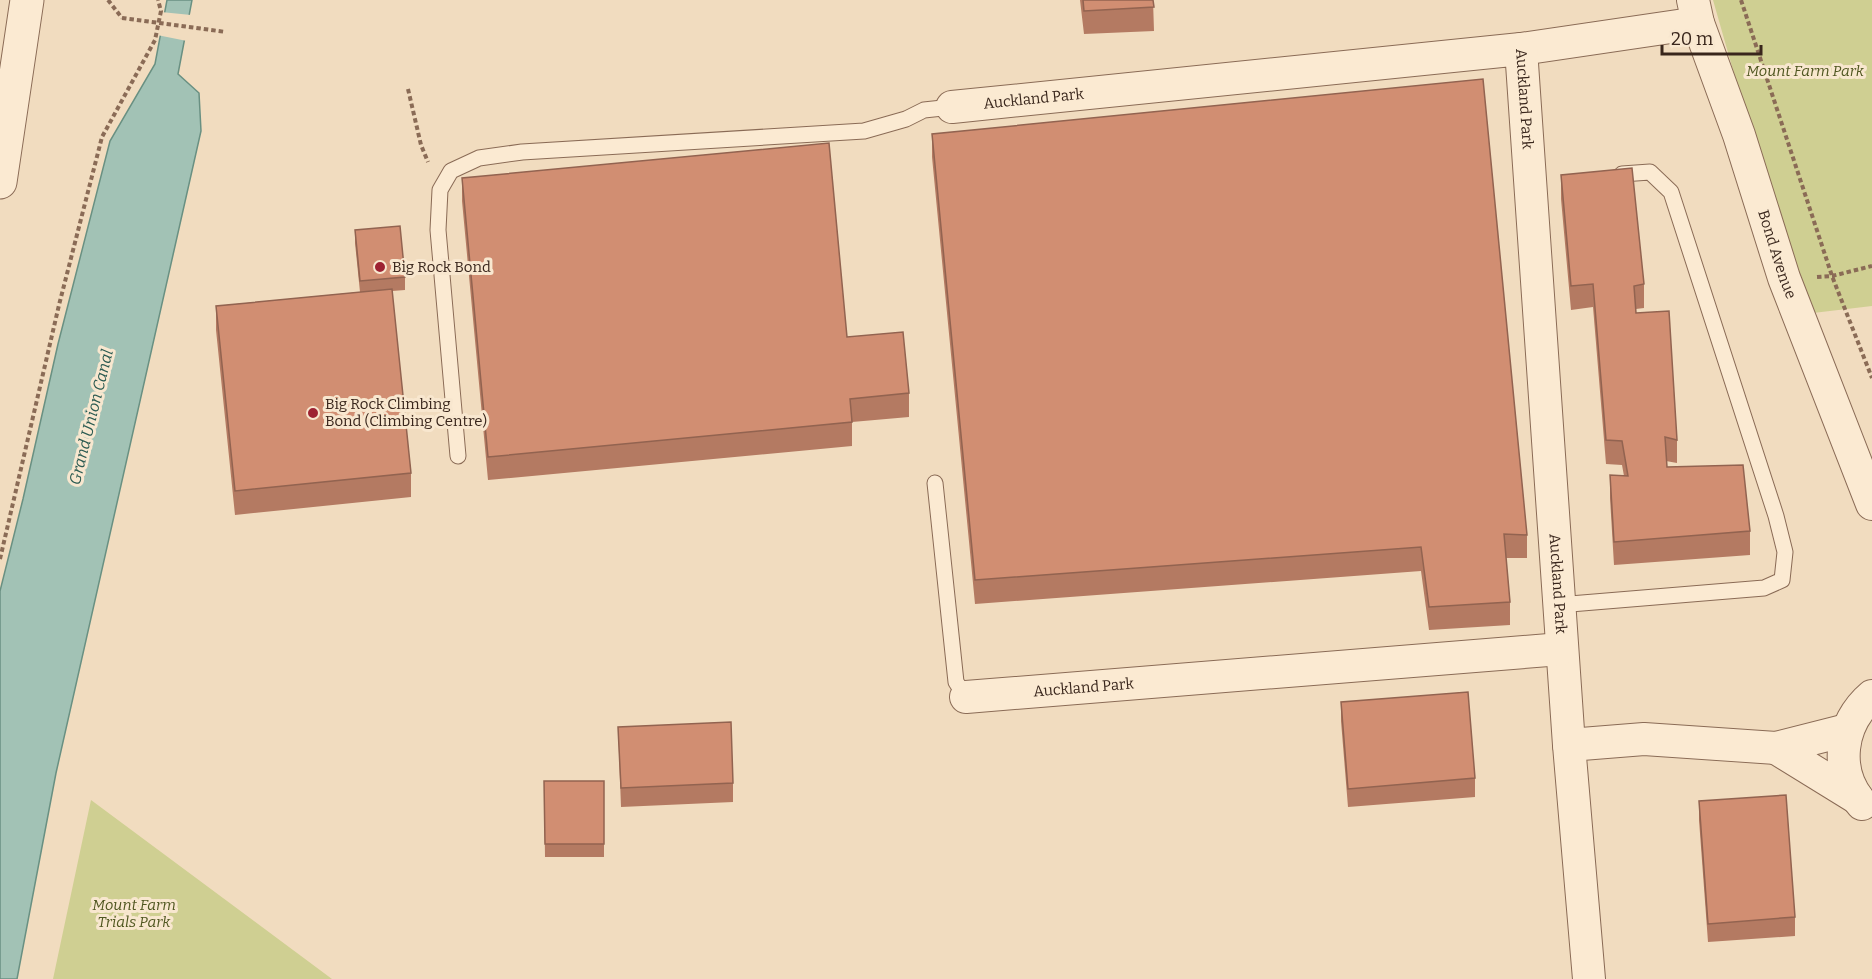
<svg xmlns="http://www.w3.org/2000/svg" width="1872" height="979" font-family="Bitter,serif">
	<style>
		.green { fill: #cfcf92 }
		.water { fill: #a2c2b5; stroke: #699082; stroke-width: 1.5 }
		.pier { fill: #f1dcbf }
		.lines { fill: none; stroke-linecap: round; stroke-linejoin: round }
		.service-casing { stroke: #8a6b56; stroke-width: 17 }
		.minor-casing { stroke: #8a6b56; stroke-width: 34 }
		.tertiary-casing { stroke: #8a6b56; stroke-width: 35 }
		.path { stroke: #8a6b56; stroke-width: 4; stroke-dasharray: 4.5 3; stroke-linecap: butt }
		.service { stroke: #fbead2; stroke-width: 15 }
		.minor { stroke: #fbead2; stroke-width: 32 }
		.tertiary { stroke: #fbead2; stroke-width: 33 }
		.path-bridge { stroke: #8a6b56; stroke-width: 4; stroke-dasharray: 4.5 3; stroke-linecap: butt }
		.wall { fill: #b47a62 }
		.building { fill: #d18e72; stroke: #926350; stroke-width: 1.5 }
		.poi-dot { fill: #9d2232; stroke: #f8e7cf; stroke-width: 2 }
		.labels { text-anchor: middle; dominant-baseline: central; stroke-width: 6; stroke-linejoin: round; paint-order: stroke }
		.park-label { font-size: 15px; font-style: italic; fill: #505721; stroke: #f8e7cf }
		.street-label { font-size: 15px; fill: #39261c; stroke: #f8e7cf }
		.poi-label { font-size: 15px; fill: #39261c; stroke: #f8e7cf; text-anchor: start }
		.water-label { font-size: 16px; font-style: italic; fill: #2a5a51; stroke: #f8e7cf }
	</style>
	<rect width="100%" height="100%" fill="#f1dcbf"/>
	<path class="green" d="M1713,0H1872V306L1813,313L1733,70Z
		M91,800L332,979H53Z"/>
	<path class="water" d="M167,0H192L178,74L199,93L201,131L56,773L17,979H0V591L23,499L58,344L110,141L155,64Z"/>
	<path class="pier" d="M161,12L191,15L187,41L157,35Z"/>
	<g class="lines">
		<defs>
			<path id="service" d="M458,456L438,230L440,190L451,171L479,158L522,152L864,131L906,119L924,110L952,107
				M935,483L956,682L966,697
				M1558,605L1764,588L1782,580L1785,552L1776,516L1671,192L1650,172L1622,174"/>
			<g id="minor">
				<path id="s1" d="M1693,0L1698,23L1739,135L1784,278L1872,504"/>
				<path d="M1521,49L1698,23"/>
				<path id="s2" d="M952,107L1521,49L1569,745"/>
				<path id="s3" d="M966,697L1561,649"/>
				<path d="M1847,730L1776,748L1857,798"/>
				<path d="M1862,804C1833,771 1840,723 1872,696"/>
				<path d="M1589,979L1569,745L1644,739L1776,748"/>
			</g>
			<path id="tertiary" d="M0,182L27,0"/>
		</defs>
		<use href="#service" class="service-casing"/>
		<use href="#minor" class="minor-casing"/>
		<use href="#tertiary" class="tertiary-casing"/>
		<path class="path" d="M108,0L122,18
			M1741,0L1832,276L1872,378
			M408,89L421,145L428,162
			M1817,277L1832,276L1872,266
			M0,559L59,305L102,137L155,40L161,11L158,0"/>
		<use href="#service" class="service"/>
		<use href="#minor" class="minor"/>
		<use href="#tertiary" class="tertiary"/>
		<path class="path-bridge" d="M122,18L226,32"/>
	</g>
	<path class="wall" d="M1080,0H1153L1154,31L1084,34Z
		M932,134L1527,535V558H1506L1510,602V625L1429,630L1421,571L975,604L932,157Z
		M1561,175L1644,284V308L1636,309V313L1677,440V463L1666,461L1667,467L1750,531V555L1614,565L1610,498V475L1624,476L1622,465L1606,464L1593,307L1571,310L1561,199Z
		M462,178L847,337L909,393V417L852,422V446L488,480L462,201Z
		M355,230L405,277V290L392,291L411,473V497L235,515L216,330V306L360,292L355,243Z
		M1341,702L1475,778V797L1348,807L1341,721Z
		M618,727L733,783V802L621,807Z
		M544,781H604V857H545Z
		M1699,801L1795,917V936L1708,942L1699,820Z"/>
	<path class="building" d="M1083,0H1153L1154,7L1084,11Z
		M1483,79L1527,535L1504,534L1510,602L1429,607L1421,547L975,580L932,134Z
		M829,143L847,337L903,332L909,393L850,399L852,422L488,457L462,178Z
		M1632,168L1644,284L1634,286L1636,313L1669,311L1677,440L1665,437L1667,467L1743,465L1750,531L1614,542L1610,475L1628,476L1622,441L1606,440L1593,284L1571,286L1561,175Z
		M400,226L405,277L360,281L355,230Z
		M392,289L411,473L235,491L216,306Z
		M1468,692L1475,778L1348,789L1341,702Z
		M731,722L733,783L621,788L618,727Z
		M544,781H604V844H545Z
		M1786,795L1795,917L1708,924L1699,801Z"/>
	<g class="poi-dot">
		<circle cx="380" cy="267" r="6"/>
		<circle cx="313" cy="413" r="6"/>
	</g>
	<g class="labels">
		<g class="park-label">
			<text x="1805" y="71">Mount Farm Park</text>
			<text x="134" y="905">Mount Farm<tspan x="134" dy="17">Trials Park</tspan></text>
		</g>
		<g class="street-label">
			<text stroke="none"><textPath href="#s2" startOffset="82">Auckland Park</textPath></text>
			<text stroke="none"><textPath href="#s2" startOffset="622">Auckland Park</textPath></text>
			<text stroke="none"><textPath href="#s1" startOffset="268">Bond Avenue</textPath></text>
			<text stroke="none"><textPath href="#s2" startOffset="1108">Auckland Park</textPath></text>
			<text stroke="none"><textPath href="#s3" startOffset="118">Auckland Park</textPath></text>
		</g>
		<g class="poi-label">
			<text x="392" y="267">Big Rock Bond</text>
			<text x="325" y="404">Big Rock Climbing<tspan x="325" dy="17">Bond (Climbing Centre)</tspan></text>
		</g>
		<g class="water-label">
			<text transform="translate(91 417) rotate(-76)">Grand Union Canal</text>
		</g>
	</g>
	<path d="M1662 45v9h99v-9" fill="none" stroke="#39261c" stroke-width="3"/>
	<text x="1671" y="45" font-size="18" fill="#39261c" stroke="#f8e7cf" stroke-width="4.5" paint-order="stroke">20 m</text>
</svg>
